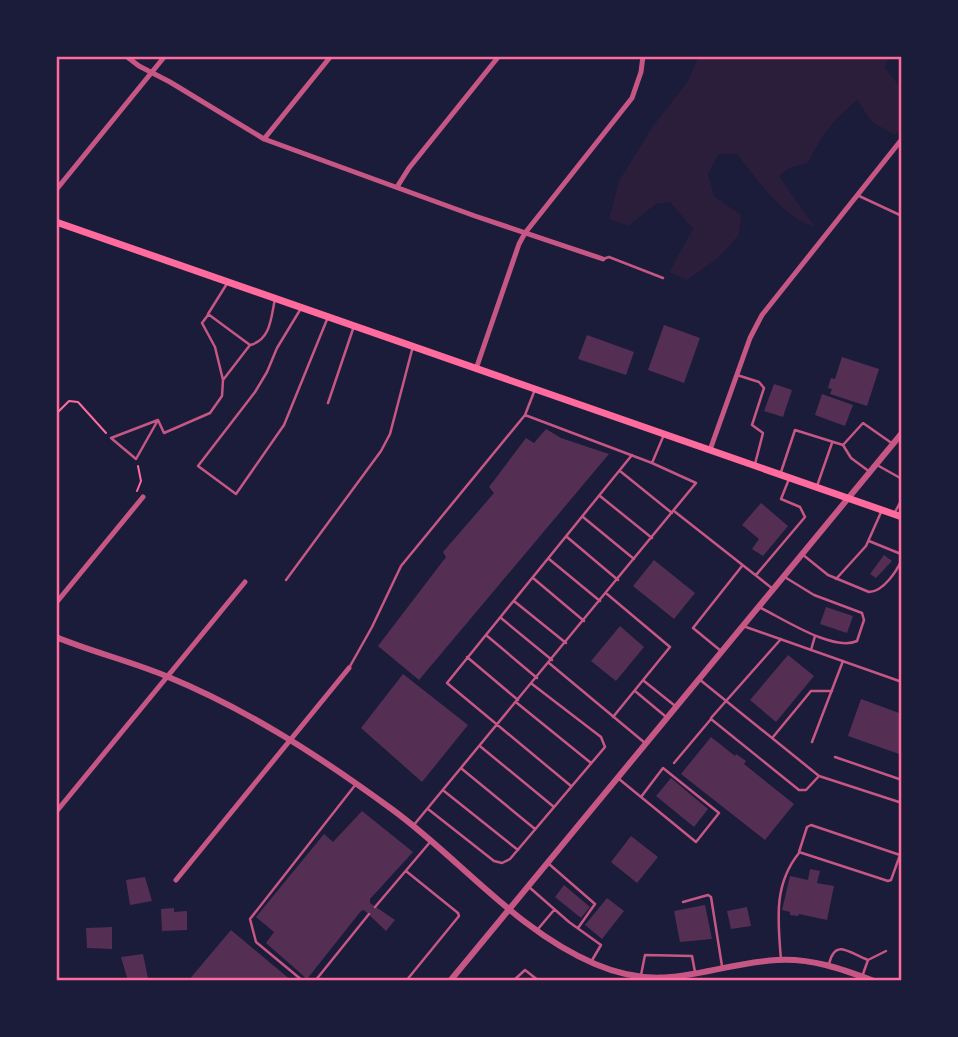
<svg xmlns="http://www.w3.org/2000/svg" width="958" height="1037" font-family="'PT Sans Narrow',sans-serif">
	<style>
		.green { fill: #2a1e3b }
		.building { fill: #542f53 }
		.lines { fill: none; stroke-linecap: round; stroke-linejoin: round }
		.path { stroke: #ff6b9d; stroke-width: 2 }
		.service { stroke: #c65784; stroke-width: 2.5 }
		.minor { stroke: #c65784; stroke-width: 5 }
		.tertiary { stroke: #c65784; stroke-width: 6 }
		.secondary { stroke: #ff6b9d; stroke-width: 7 }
		.neatline { fill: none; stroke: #ff6b9d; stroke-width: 2.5 }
	</style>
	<rect width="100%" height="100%" fill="#1b1b3a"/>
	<path class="green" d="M699,56H890L884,67L902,89V128L895,135L872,122L857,100C833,121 822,134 808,163L789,168L779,176L814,226C785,220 755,177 737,154H719L708,174L714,196L741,215L739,235L718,258L687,280L669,272L693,229L670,202L656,204L628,226L609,219L619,181L653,126L688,81Z"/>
	<path class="building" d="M664,325L700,338L684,383L648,370Z
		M587,335L634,352L626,375L578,359Z
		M842,357L879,369L867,406L830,394L832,389L828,388L831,378L835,379Z
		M774,384L792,390L783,417L764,411Z
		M822,394L853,405L845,426L815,415Z
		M546,429L561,438L609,454L419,680L378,646L446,557L443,552L494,493L489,487L526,438L534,443Z
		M761,503L788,526L763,556L752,549L759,539L742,525Z
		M884,555L892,561L876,578L870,574Z
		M654,560L695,593L674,619L633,586Z
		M826,607L853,616L847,633L820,624Z
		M620,626L644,647L616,681L591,661Z
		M788,655L814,676L776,722L750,700Z
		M403,674L468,725L422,782L361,728Z
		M861,699L902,714V755L848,736Z
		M711,737L735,756L736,754L746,761L744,764L794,804L765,840L681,774Z
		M671,778L708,809L694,827L656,796Z
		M362,811L413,852L370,899V903L395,920L386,931L364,910L361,911L307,979L266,943L274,932L256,917L324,834L333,842Z
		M631,836L658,857L637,883L611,862Z
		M810,869L820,871L817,883L834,886L827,920L799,914L798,916L790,915V912L782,910L790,876L808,880Z
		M145,877L152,901L130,905L126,880Z
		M564,885L590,907L581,918L555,897Z
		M607,898L624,911L602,939L585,925Z
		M705,905L712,939L680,942L674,911Z
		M747,907L751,926L731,929L727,911Z
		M174,908V912L187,911V930L162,931L161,909Z
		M112,927V949L87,948L86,928Z
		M231,930L292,981H188Z
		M143,954L148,978L128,981L121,957Z"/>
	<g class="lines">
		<path class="path" d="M56,414L69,401L78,402L106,433
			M137,491L141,481L138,466"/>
		<path class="service" d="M857,195L902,216
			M603,259L609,257L663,278
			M228,282L208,314L250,345C271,340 271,317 275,299
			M300,310L277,348L267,372L255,392L198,466L236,494L284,425L328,317
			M208,315L202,323L215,347L223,380
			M737,375L759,382L764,388L752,425L763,433L755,464
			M534,392L525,415L652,463
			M328,403L354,326
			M158,420L111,438L136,459L158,420L164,433L210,413L222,396L223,380L250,345
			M843,445L863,423L893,444
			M877,465L902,479
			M620,471L672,513
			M781,472L795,430L843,445L851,458L870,472
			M817,486L832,443
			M600,496L652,538
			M674,511L773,589
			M895,512L902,499
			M583,517L634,559
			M567,537L618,580
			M869,541L901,554
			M802,554L828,575L869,592C883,592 897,571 902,559
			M901,555L902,544
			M549,559L600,601
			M756,575L805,517L800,507L781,499L789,479
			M533,578L584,621
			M836,579L866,546L882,510
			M286,580L381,451L390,434L412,350
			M607,594L670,647L613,717
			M514,601L566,643
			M759,607C782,618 833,652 857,641L864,620L862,613L814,595L783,576
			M501,618L552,660
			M743,626L902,682
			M486,635L537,678
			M811,650L815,636
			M721,651L693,628L742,566
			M467,657L518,700
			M549,663L645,743
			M349,668L372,627L401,566L525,415
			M699,679L819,776L902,803
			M644,681L674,705
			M635,691L665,716
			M517,703L591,763
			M711,718L781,639
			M773,737L811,691H832
			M812,742L843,661
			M481,747L554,807
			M835,757L902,780
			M674,763L711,719L799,790H806L819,776
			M462,769L535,829
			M619,779L696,842L719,813L663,768L641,797
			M571,786L447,683L632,455
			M444,791L518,850
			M428,809L494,861L502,863L510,859L605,747L601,737L532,684
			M413,826L696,483L652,463L663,437
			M900,855L891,880L888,881L799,852L807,827L811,825L900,855L902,856
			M549,864L595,904L578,928
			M406,871L458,913L459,916L406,981
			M529,887L569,922L601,945L591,962
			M683,902L708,895L711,897L722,966
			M375,907L431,841
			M538,929L554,910
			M781,960C778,921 773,885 799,853
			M829,964C835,938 849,953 868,960
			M863,974L868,960L886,951
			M641,975L645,955L692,956L695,972
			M303,981L256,942L250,919L356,784
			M315,981L369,914
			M513,981L525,970L539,981"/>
		<path class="minor" d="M126,56L139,66L170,82L264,139L475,216L603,259
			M264,139L331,56
			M397,187L409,168L499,56
			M56,190L165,56
			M476,369L519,244L525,233L632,98L641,72L643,56
			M710,450L750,338L762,315L902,139
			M56,603L143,497
			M56,812L245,582
			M176,880L349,668"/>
		<path class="tertiary" d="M56,637C92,652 130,661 166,676C249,710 322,758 393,810C461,860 517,931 595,964C667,995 708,964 777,960C812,958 842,969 874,981
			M450,981L902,433"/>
		<path class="secondary" d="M56,222L902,517"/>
	</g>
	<rect width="958" height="1037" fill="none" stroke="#1b1b3a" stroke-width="116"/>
	<rect x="58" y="58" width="842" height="921" class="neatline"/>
</svg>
